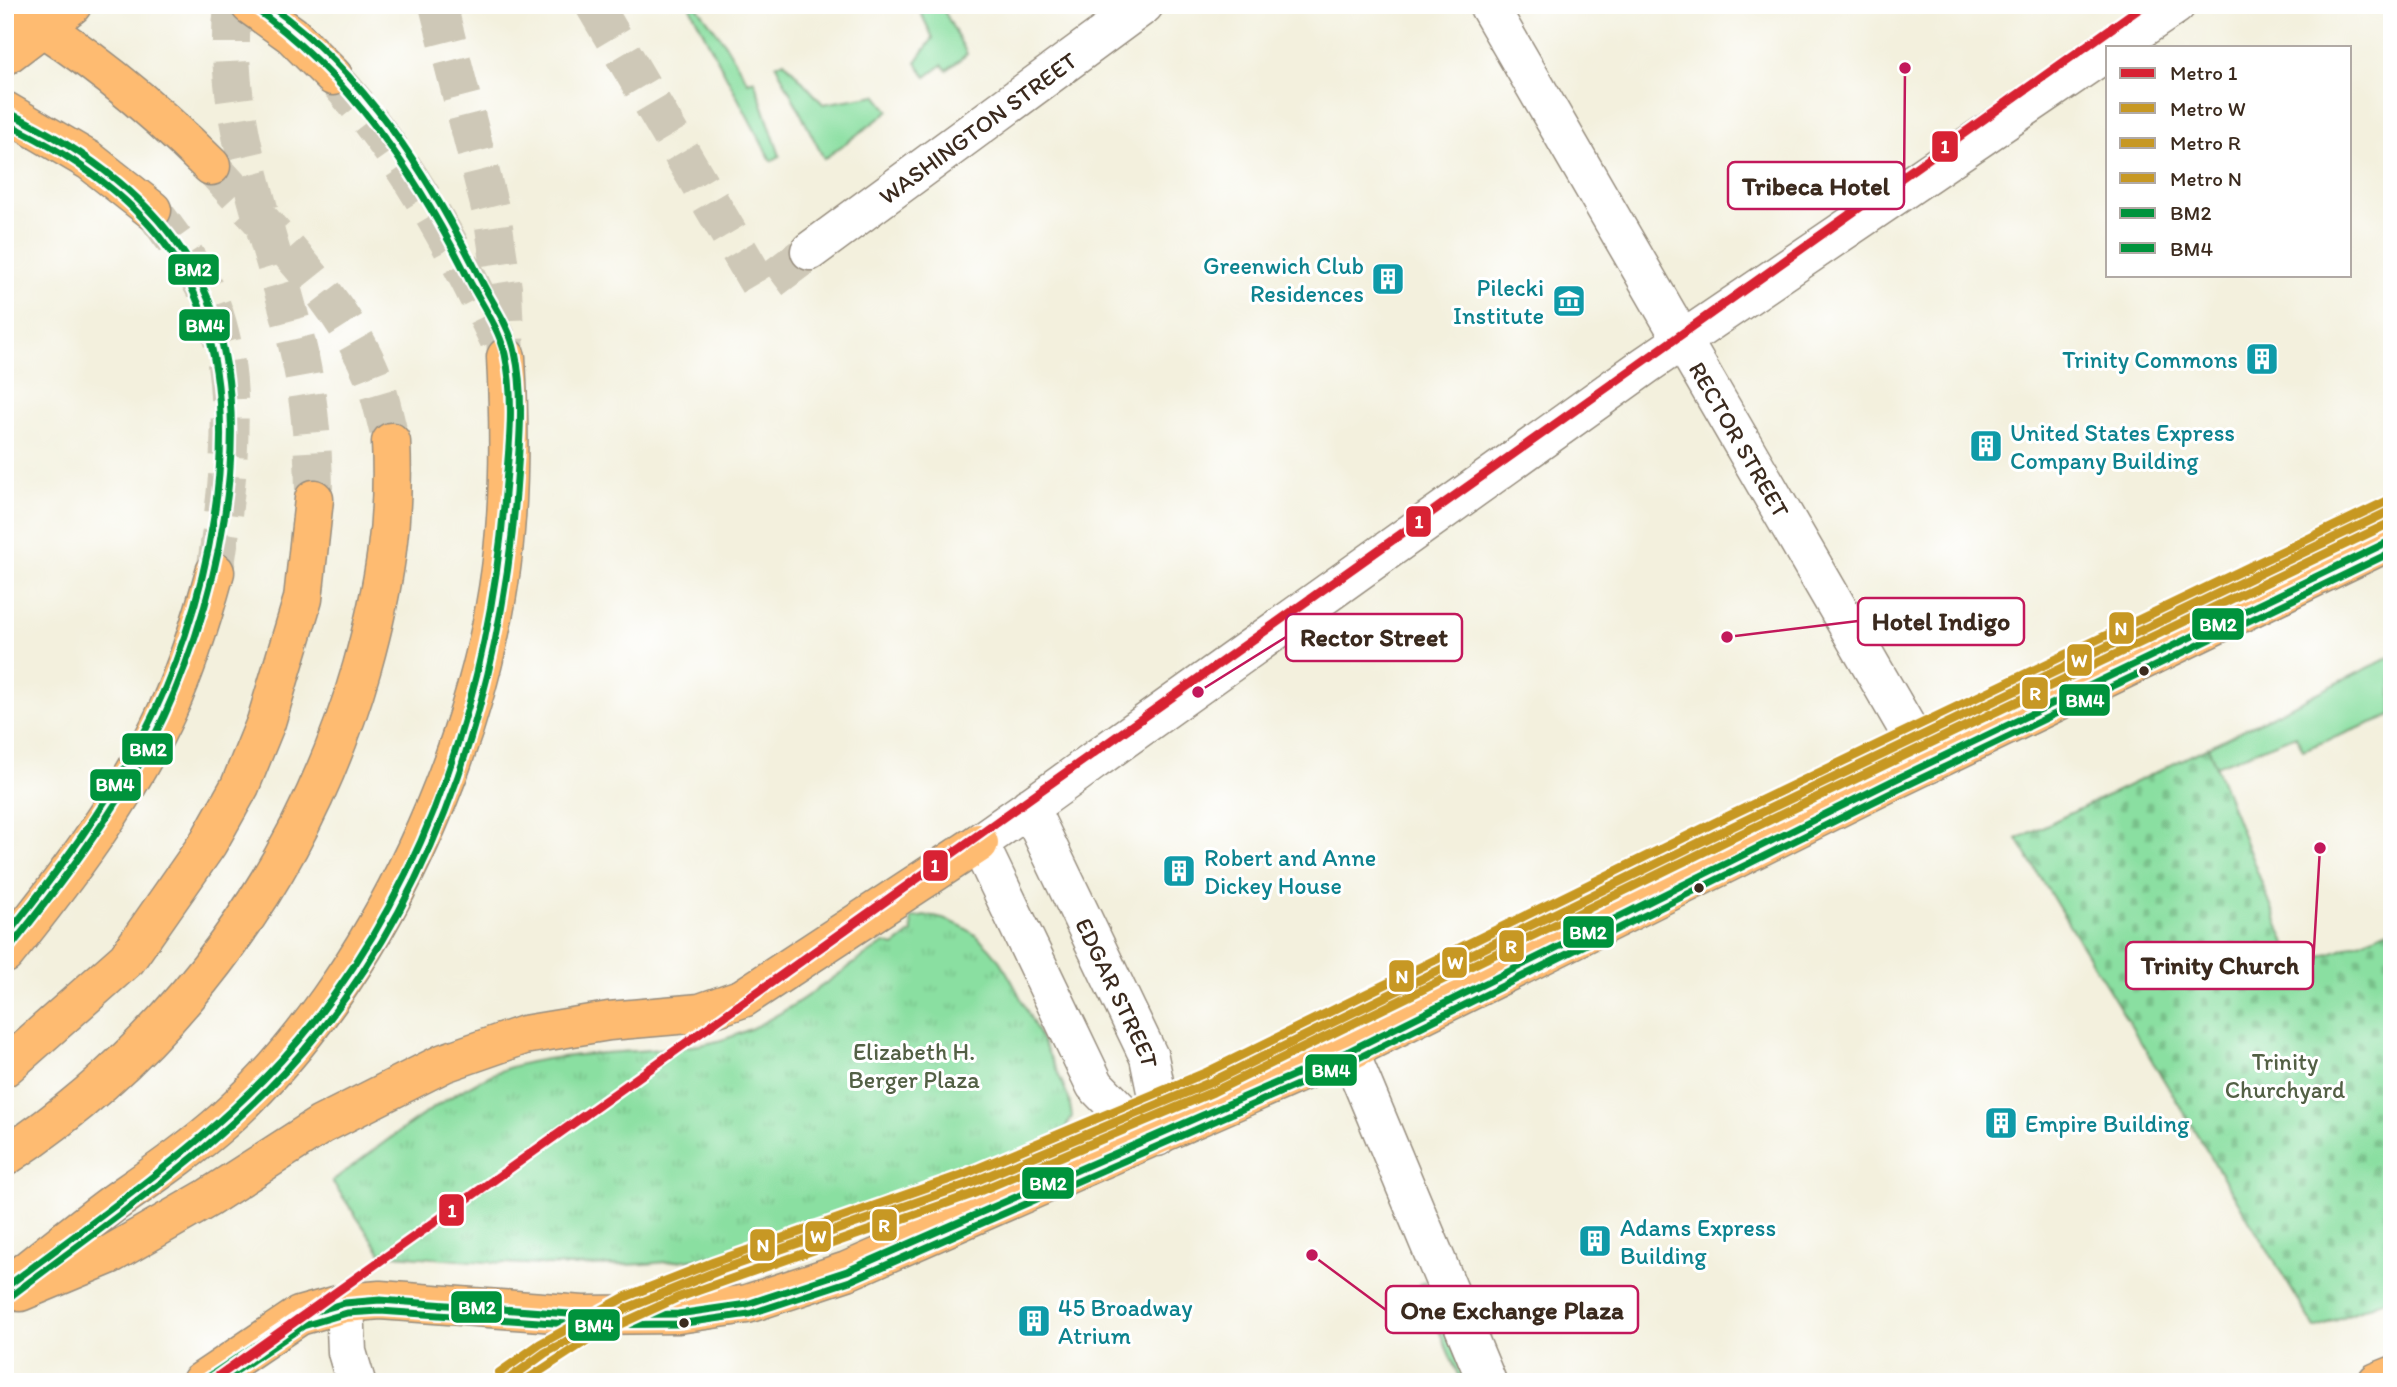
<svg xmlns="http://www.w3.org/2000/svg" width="2397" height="1387" font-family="Itim,sans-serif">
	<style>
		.green { fill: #8adfa1; stroke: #628460; stroke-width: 2 }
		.cemetery { fill: url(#cemetery-stones); stroke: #628460; stroke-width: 2 }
		.park { fill: url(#park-tufts); stroke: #628460; stroke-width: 2 }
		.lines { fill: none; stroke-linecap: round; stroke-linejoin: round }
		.minor-tunnel { stroke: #cec8b7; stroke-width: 38; stroke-dasharray: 38 19; stroke-linecap: butt }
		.highway-tunnel { stroke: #cec8b7; stroke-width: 38; stroke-dasharray: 38 19; stroke-linecap: butt }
		.minor-casing { stroke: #978d7e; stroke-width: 41 }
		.major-casing { stroke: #978d7e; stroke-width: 41 }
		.highway-casing { stroke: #978d7e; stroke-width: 41 }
		.minor { stroke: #fff; stroke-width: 38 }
		.major { stroke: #febb71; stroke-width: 38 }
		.highway { stroke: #febb71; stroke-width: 38 }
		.bus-1-casing { stroke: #fff; stroke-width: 12 }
		.bus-2-casing { stroke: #fff; stroke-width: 12 }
		.bus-1 { stroke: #00933c; stroke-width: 7 }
		.bus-2 { stroke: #00933c; stroke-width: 7 }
		.metro-1-casing { stroke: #fff; stroke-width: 14 }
		.metro-2-casing { stroke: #fff; stroke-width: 14 }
		.metro-3-casing { stroke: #fff; stroke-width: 14 }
		.metro-4-casing { stroke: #fff; stroke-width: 14 }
		.metro-1 { stroke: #d82233; stroke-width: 9 }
		.metro-2 { stroke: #c79824; stroke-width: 9 }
		.metro-3 { stroke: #c79824; stroke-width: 9 }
		.metro-4 { stroke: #c79824; stroke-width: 9 }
		.bus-dot { fill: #3b2a1e; stroke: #fff; stroke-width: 2.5 }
		.labels { text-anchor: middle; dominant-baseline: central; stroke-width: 6; stroke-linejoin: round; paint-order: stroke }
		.street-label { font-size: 24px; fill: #3b2a1e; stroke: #fff }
		.culture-label { font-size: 24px; fill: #0d838f; stroke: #fff; text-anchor: start }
		.park-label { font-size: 24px; fill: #536045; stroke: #fff }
		.leader { fill: none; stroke: #c2185b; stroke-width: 2.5 }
		.callout-dot { fill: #c2185b; stroke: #fff; stroke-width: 2.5 }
		.callout { fill: #fff; stroke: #c2185b; stroke-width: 2.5 }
		.callout-label { font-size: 26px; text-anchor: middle; font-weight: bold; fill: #3b2a1e }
		.line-badge { stroke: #fff; stroke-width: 2.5 }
		.badge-label { font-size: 19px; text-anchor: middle; font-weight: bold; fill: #fff }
	</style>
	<defs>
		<pattern id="cemetery-stones" width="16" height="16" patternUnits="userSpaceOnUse" patternTransform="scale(1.75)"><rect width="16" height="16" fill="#8adfa1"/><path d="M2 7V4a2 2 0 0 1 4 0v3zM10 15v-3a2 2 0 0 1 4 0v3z" fill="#78c08a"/></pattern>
		<pattern id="park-tufts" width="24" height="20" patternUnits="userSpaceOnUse" patternTransform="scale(1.75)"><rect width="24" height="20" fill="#8adfa1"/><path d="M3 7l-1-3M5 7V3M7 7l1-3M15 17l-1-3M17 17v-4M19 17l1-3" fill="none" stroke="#78c08a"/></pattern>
	</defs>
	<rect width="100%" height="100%" fill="#fff"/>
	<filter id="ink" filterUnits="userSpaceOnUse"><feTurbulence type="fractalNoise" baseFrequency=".0143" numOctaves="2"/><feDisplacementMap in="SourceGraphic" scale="14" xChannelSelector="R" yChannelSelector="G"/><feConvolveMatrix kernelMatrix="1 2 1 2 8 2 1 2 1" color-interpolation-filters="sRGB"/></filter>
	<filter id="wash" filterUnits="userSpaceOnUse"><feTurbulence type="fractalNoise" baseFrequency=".00686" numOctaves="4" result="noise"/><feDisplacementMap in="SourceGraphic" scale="28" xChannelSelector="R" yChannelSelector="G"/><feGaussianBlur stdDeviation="1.57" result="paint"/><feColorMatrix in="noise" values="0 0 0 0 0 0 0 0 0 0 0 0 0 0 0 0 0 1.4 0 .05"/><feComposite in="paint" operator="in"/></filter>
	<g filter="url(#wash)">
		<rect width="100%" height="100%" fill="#f3f0dd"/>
		<path class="green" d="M696,5L724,42L748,82L754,80L780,156L771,161L690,7Z
			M917,5H941L967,54L947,70L942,65L926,77L916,62L933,38Z
			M784,61L823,104L876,95L889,111L824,159L776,65Z
			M2392,656V715L2303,750L2296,735L2216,766L2208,747Z
			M1425,1282L1467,1382H1461L1419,1284Z"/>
		<path class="cemetery" d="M2208,747L2295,967L2392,929V1297L2315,1328L2017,839Z"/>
		<path class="park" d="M926,916C989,922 1009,975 1034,1025C1046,1049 1059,1073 1069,1099L1072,1117L1064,1130C1026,1153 979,1166 937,1183C861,1213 781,1246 700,1258C594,1274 488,1262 382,1254L332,1181C383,1144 437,1100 495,1073C549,1049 644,1055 705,1044C767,1033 831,977 884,943L894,946L912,932L911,918Z"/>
	</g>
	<g filter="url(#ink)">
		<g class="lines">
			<path class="minor-tunnel" d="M594,5L761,288L810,251"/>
			<path class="highway-tunnel" d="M233,5C220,118 270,232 296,340C309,392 314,445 314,499
				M438,5L493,220L503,288L506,357
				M333,76C404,156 452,242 498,339
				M211,166C267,229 348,304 376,385C382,403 386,423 391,442
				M152,210C171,235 189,259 203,286C245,369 228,484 215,572"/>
			<defs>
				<g id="minor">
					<path id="s1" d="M1488,5L1928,764"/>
					<path d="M2114,47L2176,5"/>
					<path id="s2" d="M810,251L1144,5"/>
					<path id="s3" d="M1029,807L1149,1057L1160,1111L1157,1137L1133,1124L1095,1085L979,843C1017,816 1055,790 1092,762L1646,365L2108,51"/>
					<path d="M1349,1051L1487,1382"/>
					<path d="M345,1303L347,1352L356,1382"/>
				</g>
				<path id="major" d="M201,1382L299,1316L345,1303L380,1300L583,1315L678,1314L747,1304L847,1271L1349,1051L1892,781L2392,540
					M2377,1382L2392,1376"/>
				<path id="highway" d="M7,5C83,50 149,104 211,166
					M250,5L292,35L333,76
					M5,56L72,5
					M5,111L90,161L152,210
					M5,954C66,878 127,798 168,709C188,665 202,619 215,572
					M5,1067L127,959L208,843L240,786L266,722L303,599L314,499
					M5,1157C179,1042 305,867 362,667C384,588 395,524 391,442
					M5,1288C40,1260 75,1232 111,1205C149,1178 188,1152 223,1121C376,984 489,734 505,531C510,473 509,415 506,357
					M20,1292L111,1254L208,1198L321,1125L444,1063L524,1035L609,1021L700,1013L743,998L979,843"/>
			</defs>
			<use href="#minor" class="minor-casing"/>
			<use href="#major" class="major-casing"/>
			<use href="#highway" class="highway-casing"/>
			<use href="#minor" class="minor"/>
			<use href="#major" class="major"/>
			<use href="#highway" class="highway"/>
			<defs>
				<path id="bus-1" d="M5,111C85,149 164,205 203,287C265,418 215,618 152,741C112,818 59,886 5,954
					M5,1288C112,1206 229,1130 313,1023C431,873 490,683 505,494C509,449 515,399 505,354C499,329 483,306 471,284C417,174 351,76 250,5
					M201,1382L299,1316L345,1303L380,1300L583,1315L678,1314L747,1304L847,1271L1349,1051L1892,781L2392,540"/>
				<path id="bus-2" d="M5,123C80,158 159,214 194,293C252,424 206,615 142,737C105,809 56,874 5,937
					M11,1296C118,1214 235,1138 320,1031C441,880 501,684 516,493C519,448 525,397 515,352C510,327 493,304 482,282C429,176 366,74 269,5
					M220,1382L303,1326L347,1313L380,1311L582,1325L678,1324L749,1314L850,1281L1354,1060L1897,790L2392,552"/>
			</defs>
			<use href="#bus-1" class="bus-1-casing"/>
			<use href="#bus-2" class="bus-2-casing"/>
			<use href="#bus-1" class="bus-1"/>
			<use href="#bus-2" class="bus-2"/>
			<defs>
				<path id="metro-1" d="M210,1382L2144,5"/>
				<path id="metro-2" d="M505,1382L545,1353L630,1307L718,1271L966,1185L1209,1083L1723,831L2392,510"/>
				<path id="metro-3" d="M523,1382L592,1337L677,1298L970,1195L1213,1092L1728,840L2392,522"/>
				<path id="metro-4" d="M499,1373L540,1344L625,1297L714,1262L962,1175L1205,1073L1718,821L2387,501"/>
			</defs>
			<use href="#metro-1" class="metro-1-casing"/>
			<use href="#metro-2" class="metro-2-casing"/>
			<use href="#metro-3" class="metro-3-casing"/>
			<use href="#metro-4" class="metro-4-casing"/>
			<use href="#metro-1" class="metro-1"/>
			<use href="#metro-2" class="metro-2"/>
			<use href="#metro-3" class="metro-3"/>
			<use href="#metro-4" class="metro-4"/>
		</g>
	</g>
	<defs>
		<symbol id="building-square" viewBox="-11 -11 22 22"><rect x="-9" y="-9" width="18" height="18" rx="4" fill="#0f9aa8" stroke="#fff"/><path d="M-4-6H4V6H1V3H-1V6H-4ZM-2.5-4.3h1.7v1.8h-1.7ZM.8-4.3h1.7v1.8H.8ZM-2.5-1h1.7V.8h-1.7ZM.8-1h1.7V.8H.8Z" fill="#fff"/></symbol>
		<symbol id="museum-square" viewBox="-11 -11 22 22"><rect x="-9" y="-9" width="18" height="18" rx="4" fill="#0f9aa8" stroke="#fff"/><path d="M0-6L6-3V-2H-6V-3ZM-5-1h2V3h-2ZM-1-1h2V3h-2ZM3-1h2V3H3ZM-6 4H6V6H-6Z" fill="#fff"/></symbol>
	</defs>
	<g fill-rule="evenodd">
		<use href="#building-square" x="1369" y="260" width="38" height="38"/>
		<use href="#museum-square" x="1550" y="282" width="38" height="38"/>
		<use href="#building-square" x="2243" y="340" width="38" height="38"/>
		<use href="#building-square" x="1967" y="427" width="38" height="38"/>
		<use href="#building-square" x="1160" y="852" width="38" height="38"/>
		<use href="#building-square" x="1982" y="1104" width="38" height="38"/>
		<use href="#building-square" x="1576" y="1222" width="38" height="38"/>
		<use href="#building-square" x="1015" y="1302" width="38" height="38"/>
	</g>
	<g class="bus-dot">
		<circle cx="2144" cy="671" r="6"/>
		<circle cx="1699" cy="888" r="6"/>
		<circle cx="684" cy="1323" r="6"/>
	</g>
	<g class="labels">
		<g class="street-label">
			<text stroke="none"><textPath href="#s2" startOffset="208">WASHINGTON STREET</textPath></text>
			<text stroke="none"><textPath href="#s1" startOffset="502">RECTOR STREET</textPath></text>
			<text stroke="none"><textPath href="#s3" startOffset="206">EDGAR STREET</textPath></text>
		</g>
		<g class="culture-label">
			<text x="1364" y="265" text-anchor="end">Greenwich Club<tspan x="1364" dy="28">Residences</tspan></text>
			<text x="1544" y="287" text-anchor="end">Pilecki<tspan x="1544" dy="28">Institute</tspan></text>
			<text x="2238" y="359" text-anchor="end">Trinity Commons</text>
			<text x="2010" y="432">United States Express<tspan x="2010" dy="28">Company Building</tspan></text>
			<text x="1204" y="857">Robert and Anne<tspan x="1204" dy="28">Dickey House</tspan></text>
			<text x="2025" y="1123">Empire Building</text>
			<text x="1620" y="1227">Adams Express<tspan x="1620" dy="28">Building</tspan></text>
			<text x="1058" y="1307">45 Broadway<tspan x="1058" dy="28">Atrium</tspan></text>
		</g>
		<g class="park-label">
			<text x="914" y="1051">Elizabeth H.<tspan x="914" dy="28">Berger Plaza</tspan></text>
			<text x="2285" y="1061">Trinity<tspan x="2285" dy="28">Churchyard</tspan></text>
		</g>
	</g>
	<path class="leader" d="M1905 68L1904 186M1727 637L1858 621M1198 692L1286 637M2320 848L2313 965M1312 1255L1386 1310"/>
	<g class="callout-dot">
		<circle cx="1905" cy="68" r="7"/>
		<circle cx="1727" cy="637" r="7"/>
		<circle cx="1198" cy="692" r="7"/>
		<circle cx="2320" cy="848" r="7"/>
		<circle cx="1312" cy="1255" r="7"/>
	</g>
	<g class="callout">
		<rect x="1728" y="162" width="176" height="47" rx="7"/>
		<rect x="1858" y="598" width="166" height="47" rx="7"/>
		<rect x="1286" y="614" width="176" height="47" rx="7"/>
		<rect x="2126" y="942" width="187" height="47" rx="7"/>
		<rect x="1386" y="1286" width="252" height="47" rx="7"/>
	</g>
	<g class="callout-label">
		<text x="1816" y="195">Tribeca Hotel</text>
		<text x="1941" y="630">Hotel Indigo</text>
		<text x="1374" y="646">Rector Street</text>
		<text x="2220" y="974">Trinity Church</text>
		<text x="1512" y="1319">One Exchange Plaza</text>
	</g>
	<g class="line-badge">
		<rect x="1931" y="130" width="28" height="33" rx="7" fill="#d82233"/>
		<rect x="167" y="253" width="53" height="33" rx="7" fill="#00933c"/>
		<rect x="178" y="308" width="53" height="34" rx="7" fill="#00933c"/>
		<rect x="1405" y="505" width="27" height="33" rx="7" fill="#d82233"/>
		<rect x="2191" y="607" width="54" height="34" rx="7" fill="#00933c"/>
		<rect x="2108" y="611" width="27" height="34" rx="7" fill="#c79824"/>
		<rect x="2066" y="643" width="27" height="34" rx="7" fill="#c79824"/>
		<rect x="2021" y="676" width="28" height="34" rx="7" fill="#c79824"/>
		<rect x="2058" y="683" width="53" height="34" rx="7" fill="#00933c"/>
		<rect x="121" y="732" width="53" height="34" rx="7" fill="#00933c"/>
		<rect x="89" y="768" width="53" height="34" rx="7" fill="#00933c"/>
		<rect x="922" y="849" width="27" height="33" rx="7" fill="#d82233"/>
		<rect x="1562" y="915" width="53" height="34" rx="7" fill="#00933c"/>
		<rect x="1498" y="929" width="27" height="34" rx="7" fill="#c79824"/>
		<rect x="1441" y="946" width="27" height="33" rx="7" fill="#c79824"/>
		<rect x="1388" y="959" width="27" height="34" rx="7" fill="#c79824"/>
		<rect x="1304" y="1053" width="54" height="34" rx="7" fill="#00933c"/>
		<rect x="1021" y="1166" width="54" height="34" rx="7" fill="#00933c"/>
		<rect x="438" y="1193" width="27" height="34" rx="7" fill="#d82233"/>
		<rect x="871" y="1208" width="27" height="34" rx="7" fill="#c79824"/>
		<rect x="804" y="1220" width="28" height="33" rx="7" fill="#c79824"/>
		<rect x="749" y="1228" width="27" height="34" rx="7" fill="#c79824"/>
		<rect x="450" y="1290" width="53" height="34" rx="7" fill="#00933c"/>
		<rect x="567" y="1308" width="54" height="34" rx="7" fill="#00933c"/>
	</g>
	<g class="badge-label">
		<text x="1945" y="153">1</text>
		<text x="193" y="276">BM2</text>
		<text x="205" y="332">BM4</text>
		<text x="1419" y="528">1</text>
		<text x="2218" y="631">BM2</text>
		<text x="2121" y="635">N</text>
		<text x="2079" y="667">W</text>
		<text x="2035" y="700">R</text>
		<text x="2085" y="707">BM4</text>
		<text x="148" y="756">BM2</text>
		<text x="115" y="791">BM4</text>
		<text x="935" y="872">1</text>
		<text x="1588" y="939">BM2</text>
		<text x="1511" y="953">R</text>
		<text x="1455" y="969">W</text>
		<text x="1402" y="983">N</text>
		<text x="1331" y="1077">BM4</text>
		<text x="1048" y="1190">BM2</text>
		<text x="452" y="1217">1</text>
		<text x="884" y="1232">R</text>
		<text x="818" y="1243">W</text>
		<text x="763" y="1252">N</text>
		<text x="477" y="1314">BM2</text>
		<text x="594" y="1332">BM4</text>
	</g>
	<rect width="2397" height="1387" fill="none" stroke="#fff" stroke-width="28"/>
	<rect x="2106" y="46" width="245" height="231" fill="#ffffff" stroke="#b1aaa5" stroke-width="2"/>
	<rect x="2120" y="68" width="35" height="10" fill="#d82233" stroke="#b1aaa5" stroke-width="2"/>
	<text x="2170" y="80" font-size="21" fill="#3b2a1e">Metro 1</text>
	<rect x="2120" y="103" width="35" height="10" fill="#c79824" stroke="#b1aaa5" stroke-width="2"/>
	<text x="2170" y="116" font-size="21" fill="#3b2a1e">Metro W</text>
	<rect x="2120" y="138" width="35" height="10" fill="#c79824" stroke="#b1aaa5" stroke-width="2"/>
	<text x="2170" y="150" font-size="21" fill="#3b2a1e">Metro R</text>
	<rect x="2120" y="173" width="35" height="10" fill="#c79824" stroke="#b1aaa5" stroke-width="2"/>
	<text x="2170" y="186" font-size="21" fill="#3b2a1e">Metro N</text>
	<rect x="2120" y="208" width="35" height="10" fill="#00933c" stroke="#b1aaa5" stroke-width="2"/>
	<text x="2170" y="220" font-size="21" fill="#3b2a1e">BM2</text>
	<rect x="2120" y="243" width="35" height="10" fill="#00933c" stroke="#b1aaa5" stroke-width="2"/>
	<text x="2170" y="256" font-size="21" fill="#3b2a1e">BM4</text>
</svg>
